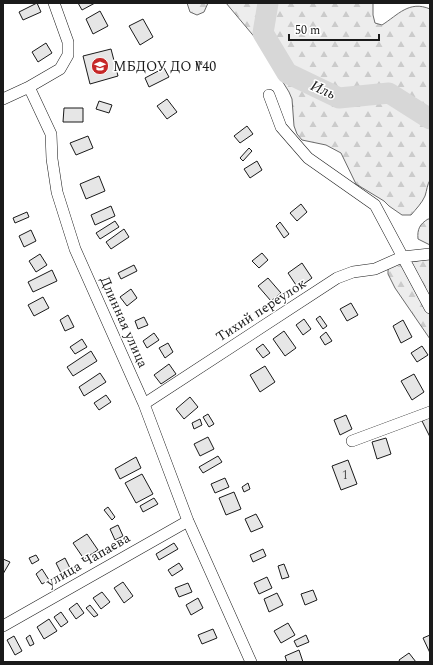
<svg xmlns="http://www.w3.org/2000/svg" width="433" height="665" font-family="Spectral,serif">
	<style>
		.forest { fill: url(#forest-firs); stroke: #6a6a6a }
		.lines { fill: none; stroke-linecap: round; stroke-linejoin: round }
		.river { stroke: #d7d7d7; stroke-width: 21 }
		.building { fill: #e6e6e6; stroke: #1a1a1a }
		.minor-casing { stroke: #1a1a1a; stroke-width: 12 }
		.minor { stroke: #fff; stroke-width: 11 }
		.labels { text-anchor: middle; dominant-baseline: central; stroke-width: 3; stroke-linejoin: round; paint-order: stroke }
		.number-label { font-size: 12px; fill: #4d4d4d }
		.poi-label { font-size: 14px; fill: #1a1a1a; stroke: #fff; text-anchor: start }
		.street-label { font-size: 14px; fill: #1a1a1a; stroke: #fff }
		.water-label { font-size: 15px; font-style: italic; fill: #1a1a1a; stroke: #fff }
	</style>
	<defs>
		<pattern id="forest-firs" width="22" height="20" patternUnits="userSpaceOnUse"><rect width="22" height="20" fill="#ededed"/><path d="M5 1l3.5 6h-7zM16 11l3.5 6h-7z" fill="#cbcbcb"/></pattern>
	</defs>
	<rect width="100%" height="100%" fill="#fff"/>
	<path class="forest" d="M187,3H208L204,12L197,15L190,12Z
		M226,3H373V15L375,23L382,25C398,15 409,0 430,9V180C427,185 427,190 425,196C422,203 416,209 411,215H402L389,206L384,201L356,184L341,153L326,145L302,140L297,134L294,126L292,99L289,92L257,40Z
		M428,219H430V245L418,239C417,229 420,224 428,219Z
		M430,259V339L395,288L388,274V266L395,264Z"/>
	<g class="lines">
		<path class="river" d="M268,3L263,33L287,73L339,98L389,93L430,119"/>
	</g>
	<path class="building" d="M37,3L41,12L23,20L19,12Z
		M78,3H95L82,10Z
		M100,11L108,26L93,34L86,19Z
		M143,19L153,37L140,45L129,26Z
		M46,43L52,53L38,62L32,52Z
		M111,49L118,76L90,84L83,56Z
		M164,68L169,77L149,87L145,78Z
		M167,99L177,112L167,119L157,106Z
		M99,101L112,105L109,113L96,109Z
		M64,108H83V122H63Z
		M247,126L253,134L240,143L234,136Z
		M88,136L93,148L76,155L70,143Z
		M249,148L252,151L243,161L240,158Z
		M257,161L262,170L250,178L244,169Z
		M99,176L105,191L86,199L80,184Z
		M301,204L307,212L297,221L290,213Z
		M111,206L115,216L95,225L91,215Z
		M27,212L29,217L15,223L13,218Z
		M115,221L119,227L100,239L96,233Z
		M280,222L289,234L284,238L276,226Z
		M124,229L129,237L111,249L106,242Z
		M31,230L36,241L24,247L19,236Z
		M262,253L268,260L259,268L252,261Z
		M40,254L47,265L36,272L29,261Z
		M302,263L312,278L298,288L288,273Z
		M134,265L137,271L121,279L118,273Z
		M52,270L57,281L33,292L28,282Z
		M268,278L281,293L271,301L258,286Z
		M131,289L137,298L127,306L120,297Z
		M43,297L49,308L34,316L28,305Z
		M351,303L358,315L347,321L340,309Z
		M68,315L74,327L65,331L60,320Z
		M320,316L327,326L323,329L316,319Z
		M144,317L148,325L138,329L135,321Z
		M304,319L311,329L303,335L296,325Z
		M403,320L412,337L401,343L393,326Z
		M284,331L296,348L285,356L273,339Z
		M326,332L332,341L325,345L320,337Z
		M154,333L159,340L147,348L143,341Z
		M82,339L87,347L75,354L70,347Z
		M168,343L173,352L165,358L159,348Z
		M263,344L270,353L263,358L256,349Z
		M422,346L428,355L417,362L411,353Z
		M91,351L97,361L73,376L67,367Z
		M169,364L176,374L161,384L154,375Z
		M265,366L275,382L260,392L250,375Z
		M100,373L106,382L84,396L79,387Z
		M414,374L424,392L412,400L401,381Z
		M106,395L111,402L99,410L94,403Z
		M190,397L198,407L184,419L176,409Z
		M208,414L214,424L209,427L203,417Z
		M346,415L352,429L340,435L334,420Z
		M430,417V437L422,421Z
		M200,419L202,425L194,429L192,423Z
		M208,437L214,449L200,456L194,444Z
		M386,438L391,454L377,459L372,442Z
		M218,456L222,462L203,473L199,467Z
		M136,457L141,468L120,479L115,469Z
		M348,460L357,484L341,490L332,466Z
		M142,474L153,494L136,503L125,483Z
		M225,478L229,487L215,493L211,484Z
		M248,483L250,489L244,492L242,487Z
		M234,492L241,509L226,515L219,498Z
		M154,498L158,504L143,512L140,506Z
		M108,507L115,517L112,520L104,510Z
		M256,514L263,527L251,532L245,519Z
		M118,525L123,536L115,540L110,529Z
		M87,534L98,550L84,559L73,543Z
		M174,543L178,549L159,560L156,554Z
		M263,549L266,556L253,562L250,555Z
		M36,555L39,560L32,564L29,558Z
		M65,558L70,568L61,573L56,563Z
		M3,559L10,562L3,574Z
		M179,563L183,569L172,576L168,570Z
		M284,564L289,577L282,579L278,566Z
		M42,569L49,580L42,584L36,574Z
		M267,577L272,588L259,594L254,583Z
		M123,582L133,596L124,603L114,588Z
		M188,583L192,592L179,597L175,588Z
		M313,590L317,600L305,605L301,594Z
		M102,592L110,602L101,609L93,598Z
		M277,593L283,605L269,612L264,599Z
		M198,598L203,608L191,615L186,605Z
		M77,603L84,613L76,619L69,609Z
		M90,605L98,615L94,617L86,608Z
		M61,612L68,622L61,627L54,617Z
		M49,619L57,631L44,639L37,627Z
		M288,623L295,635L281,643L274,631Z
		M213,629L217,638L202,644L198,635Z
		M30,635L34,644L30,646L26,638Z
		M306,635L309,642L297,647L294,641Z
		M430,635V653L423,638Z
		M14,636L22,651L15,655L7,640Z
		M299,650L303,662H287L285,656Z
		M409,653L416,662H400L399,660Z"/>
	<g class="lines">
		<defs>
			<path id="minor" d="M29,87L51,134L52,159L57,192L75,249L144,404L188,521L251,662
				M269,95L281,127L308,158L375,205L430,308
				M3,99L29,87L60,69L68,55V42L54,3
				M144,404L337,278L353,272L375,269L402,257L430,254
				M352,441L430,412
				M3,626L188,521"/>
		</defs>
		<use href="#minor" class="minor-casing"/>
		<use href="#minor" class="minor"/>
	</g>
	<defs>
		<symbol id="school-disc" viewBox="-11 -11 22 22"><circle r="9.5" fill="#c62828" stroke="#fff"/><path d="M0-5L7-2L0 1L-7-2ZM-4 1L0 2.5L4 1V4Q0 6-4 4Z" fill="#fff"/></symbol>
	</defs>
	<g fill-rule="evenodd">
		<use href="#school-disc" x="90" y="56" width="20" height="20"/>
	</g>
	<g class="labels">
		<g class="number-label">
			<text x="345" y="475">1</text>
		</g>
		<g class="poi-label">
			<text x="113" y="66">МБДОУ ДО №40</text>
		</g>
		<g class="street-label">
			<text transform="translate(261 310) rotate(-33)">Тихий переулок</text>
			<text transform="translate(124 322) rotate(66)">Длинная улица</text>
			<text transform="translate(88 560) rotate(-30)">улица Чапаева</text>
		</g>
		<g class="water-label">
			<text transform="translate(323 90) rotate(24)">Иль</text>
		</g>
	</g>
	<rect width="433" height="665" fill="none" stroke="#1a1a1a" stroke-width="8"/>
	<path d="M289 34v6h90v-6" fill="none" stroke="#1a1a1a" stroke-width="2"/>
	<text x="295" y="34" font-size="12" fill="#1a1a1a" stroke="#ffffff" stroke-width="3" paint-order="stroke">50 m</text>
</svg>
